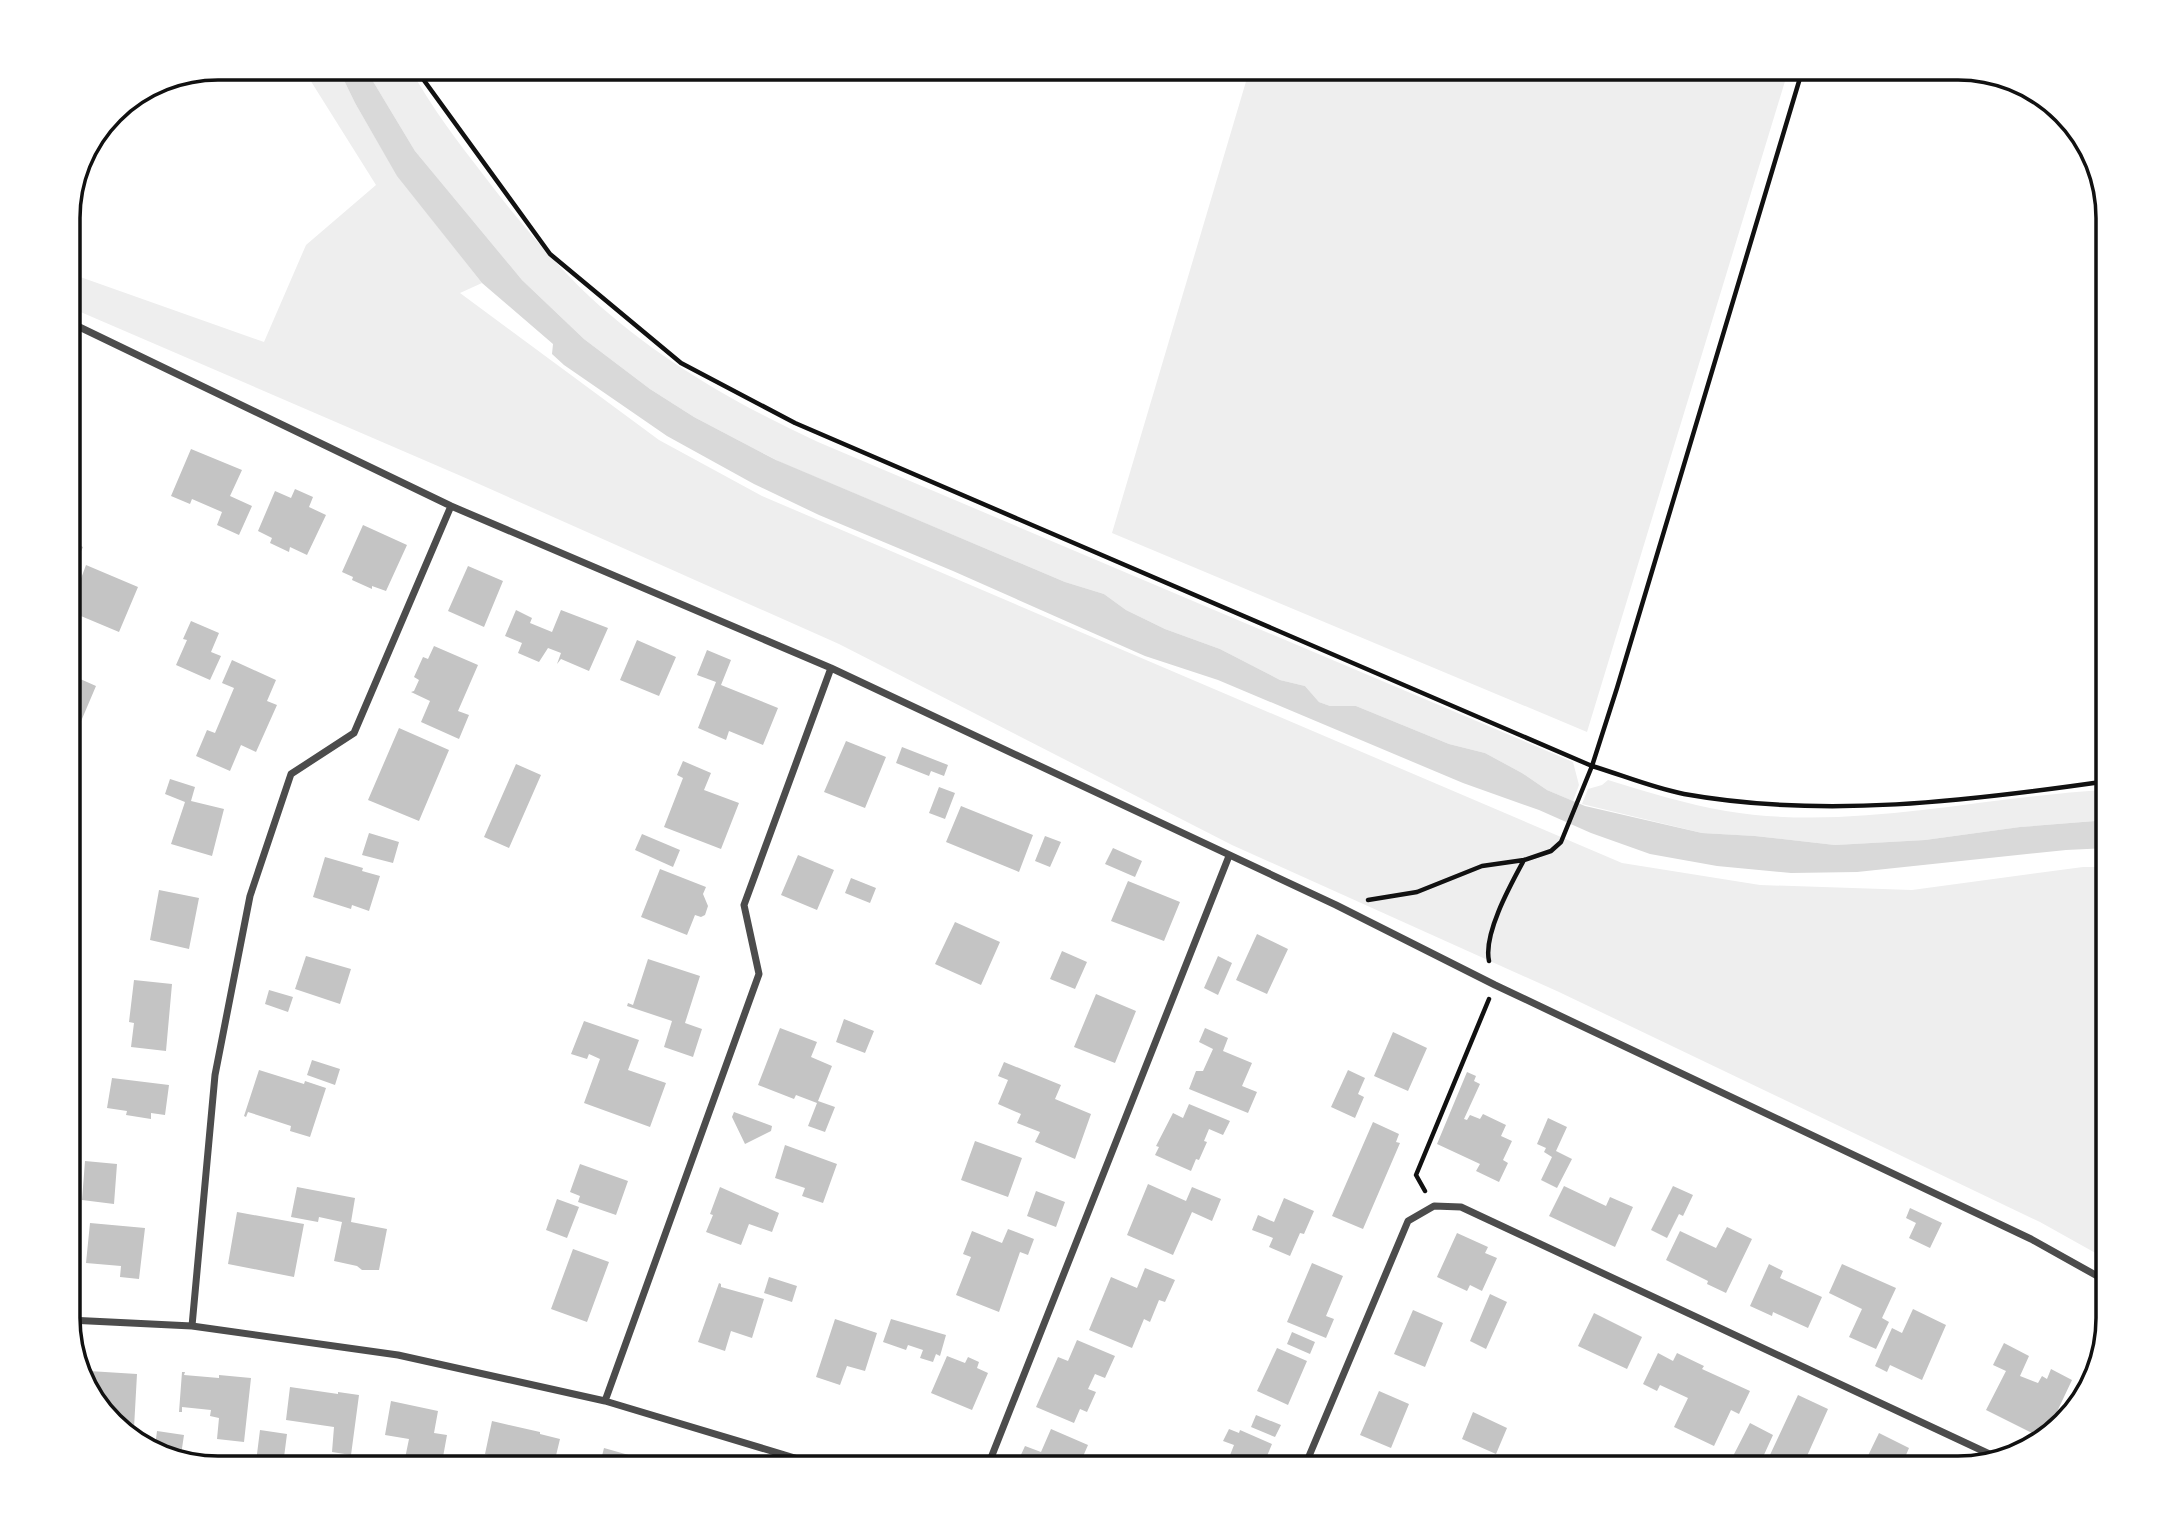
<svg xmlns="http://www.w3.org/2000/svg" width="2176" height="1536" font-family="'Golos Text',sans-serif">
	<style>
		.green { fill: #eee }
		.water { fill: #d9d9d9 }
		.building { fill: #c4c4c4 }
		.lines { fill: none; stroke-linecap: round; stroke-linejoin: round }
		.path { stroke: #111; stroke-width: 4.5 }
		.minor { stroke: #4c4c4c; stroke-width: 7 }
		.rim { fill: none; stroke: #111; stroke-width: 3.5 }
	</style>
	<rect width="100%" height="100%" fill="#fff"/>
	<path class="green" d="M305,68H338L355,103L397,175L482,283L460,293L659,440L762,496L1622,863L1760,885L1912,890L2083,867H2108V1260L2040,1222L1559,992L1232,845L839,644L461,476L69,307V273L264,342L306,245L376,185L312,83Z
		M365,68H410C431,107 458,142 485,177C517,219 552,261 590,297C657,359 736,404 818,442L1573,762L1579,785L1573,801L1547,790L1522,773L1485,753L1449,744L1356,706H1330L1319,702L1305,686L1280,680L1220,649L1165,629L1126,610L1104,594L1065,582L780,462L694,417L650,389L584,339L522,280L415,151Z
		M1250,68H1789L1587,732L1112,533Z
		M1608,780C1647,792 1686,804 1726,811C1852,832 1982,796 2108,790V820L2020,827L1925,840L1835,845L1755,836L1702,833L1582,804L1588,789L1602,785Z"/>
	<path class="water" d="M338,68H365L415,151L522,280L584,339L650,389L694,417L776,460L1065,582L1104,594L1126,610L1165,629L1220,649L1280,680L1305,686L1319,702L1330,706H1356L1449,744L1485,753L1522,773L1547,790L1585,806L1702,833L1755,836L1835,845L1925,840L2020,827L2108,820V848L2066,850L1857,872L1791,873L1717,866L1650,854L1591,833L1539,810L1463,783L1218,680L1145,656L953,571L819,515L754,484L667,436L564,365L552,354L553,344L482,283L397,176L355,103Z"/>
	<path class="building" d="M191,449L242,470L230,496L252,506L239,535L217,525L222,512L192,499L190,504L171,496Z
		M295,489L313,497L309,507L326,515L307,555L290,547L289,552L270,543L272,538L258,531L275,491L291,498Z
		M363,525L407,545L386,591L372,586V589L352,580L353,577L342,572Z
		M69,540L83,547L72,572L69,571Z
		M86,565L138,587L119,632L69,611Z
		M468,566L503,581L484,627L448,611Z
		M516,610L532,618L530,623L552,632L561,610L608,628L589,671L561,659L557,664L561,653L548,648L539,662L518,653L522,643L505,636Z
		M191,621L219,633L211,652L221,656L210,680L176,665L187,640L183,639Z
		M637,640L676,657L659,696L620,680Z
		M434,646L478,665L458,711L469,715L459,739L421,722L430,701L411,692L414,691L419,680L414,677L423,657L428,659Z
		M707,650L731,660L721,685L778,708L763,745L729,731L726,740L698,728L716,682L697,675Z
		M232,660L276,680L267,701L277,705L256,752L241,745L230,771L196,756L207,730L215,733L234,688L222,683Z
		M69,674L96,686L79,726L69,722Z
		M399,728L449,750L419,821L368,800Z
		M846,741L886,757L865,808L824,792Z
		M902,747L948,765L944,776L931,771L929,776L896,763Z
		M683,761L711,773L704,790L739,803L721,849L664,827L683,778L677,775Z
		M516,764L541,775L509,848L484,837Z
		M170,779L195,787L191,801L224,809L212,856L171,844L185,802L165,794Z
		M939,787L955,793L945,819L929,813Z
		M961,806L1033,835L1019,872L946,842Z
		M369,833L399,842L393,863L362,855Z
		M642,834L680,850L673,867L635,850Z
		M1045,836L1061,842L1050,867L1035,861Z
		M1113,848L1142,861L1135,877L1105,864Z
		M798,855L834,870L817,910L781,895Z
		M325,857L363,868L362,871L380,876L369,911L352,905L351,909L313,897Z
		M660,869L706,887L703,894L708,906L705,915L701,917L695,915L687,935L641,917Z
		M851,878L876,888L870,903L845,893Z
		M1128,881L1180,902L1164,941L1111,921Z
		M159,890L199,898L189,949L150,940Z
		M955,922L1000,942L981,985L935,964Z
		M1257,934L1288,949L1267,994L1236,980Z
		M1062,951L1087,962L1075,989L1050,979Z
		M306,956L351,969L340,1004L295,989Z
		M1218,956L1232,963L1218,995L1204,988Z
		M648,959L700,976L685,1023L702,1029L693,1057L664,1047L672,1021L627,1006L628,1003L633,1005Z
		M134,980L172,984L166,1051L131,1047L134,1023L129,1022Z
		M269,990L293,997L288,1012L265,1004Z
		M1096,994L1136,1011L1115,1063L1074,1047Z
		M844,1019L874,1031L865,1053L836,1042Z
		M584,1021L639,1040L628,1070L666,1083L650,1127L584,1103L600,1059L589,1054L587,1059L571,1054Z
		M780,1028L817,1042L811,1057L832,1066L818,1101L835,1107L825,1132L808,1126L817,1103L796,1095L794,1099L758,1085Z
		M1205,1028L1228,1038L1223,1051L1252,1063L1242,1086L1257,1092L1248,1113L1189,1089L1196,1071H1203L1213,1049L1199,1042Z
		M1393,1032L1427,1048L1408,1091L1374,1076Z
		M312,1060L340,1069L335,1085L307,1075Z
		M1004,1062L1061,1085L1055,1099L1091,1114L1075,1159L1035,1142L1040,1132L1017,1123L1021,1114L998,1104L1008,1080L998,1076Z
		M259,1070L304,1084L305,1081L326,1088L310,1137L290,1131L291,1126L248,1112L246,1117L244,1116Z
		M1348,1070L1365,1078L1358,1094L1364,1097L1355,1118L1331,1107Z
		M1467,1072L1476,1076L1474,1081L1480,1084L1464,1119L1467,1120L1470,1115L1480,1119L1483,1114L1506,1125L1501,1136L1512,1141L1503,1160L1508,1163L1499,1182L1476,1171L1480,1164L1437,1144Z
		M112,1078L169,1085L165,1115L151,1113V1119L126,1115L127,1111L107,1108Z
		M1189,1104L1230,1121L1223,1135L1209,1129L1204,1141L1207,1142L1199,1160L1196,1159L1191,1171L1155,1155L1159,1147L1156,1146L1173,1113L1183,1118Z
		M734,1112L772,1126L771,1131L745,1144L732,1117Z
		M1548,1118L1567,1127L1556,1151L1572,1159L1557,1188L1541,1180L1552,1157L1544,1152L1546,1148L1537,1144Z
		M1373,1122L1399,1134L1396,1142L1400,1143L1363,1229L1332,1216Z
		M975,1141L1022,1158L1008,1197L961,1180Z
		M785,1145L837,1164L823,1203L802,1196L805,1188L775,1178Z
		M85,1161L117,1164L114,1204L82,1200Z
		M580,1164L628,1181L616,1215L578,1202L580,1196L570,1192Z
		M1148,1184L1186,1201L1192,1187L1221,1199L1212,1221L1192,1212L1173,1255L1127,1235Z
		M1564,1186L1606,1206L1610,1197L1633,1207L1615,1247L1549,1216Z
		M1673,1186L1693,1195L1683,1216L1679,1214L1667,1238L1651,1230Z
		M297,1187L355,1198L351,1222L387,1229L379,1270H362L357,1266L334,1261L342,1222L319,1217L318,1222L291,1217Z
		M720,1187L779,1213L772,1232L749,1224L741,1245L706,1232L713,1215L710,1214Z
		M1036,1191L1065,1202L1056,1227L1027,1216Z
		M1284,1198L1314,1211L1304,1234L1300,1233L1290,1256L1269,1247L1273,1238L1252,1230L1258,1215L1274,1222Z
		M557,1199L579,1207L567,1238L546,1230Z
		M1910,1208L1942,1223L1930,1248L1909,1238L1916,1223L1906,1218Z
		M237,1212L304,1224L294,1277L228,1264Z
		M90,1223L145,1228L139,1279L120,1277L121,1266L86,1263Z
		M1727,1227L1752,1239L1726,1293L1707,1284L1708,1281L1666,1260L1680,1231L1716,1248Z
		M1008,1229L1034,1239L1028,1255L1020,1252L999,1312L956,1295L971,1257L963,1254L972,1231L1002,1243Z
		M1457,1233L1488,1247L1485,1253L1497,1258L1482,1291L1470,1285L1467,1291L1437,1277Z
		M573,1249L609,1262L587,1322L551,1309Z
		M1312,1263L1343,1276L1326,1316L1334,1319L1326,1338L1287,1322Z
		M1769,1264L1783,1271L1780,1278L1822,1297L1808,1328L1773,1312L1772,1316L1750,1306Z
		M1842,1264L1896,1288L1882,1318L1889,1322L1876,1349L1849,1337L1862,1309L1829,1293Z
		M1145,1268L1175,1280L1165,1302L1159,1300L1150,1322L1144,1319L1132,1348L1089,1330L1111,1277L1137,1288Z
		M769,1277L797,1286L792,1302L764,1293Z
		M719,1283L721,1284V1287L764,1299L752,1338L731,1331L725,1351L698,1342Z
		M1490,1294L1507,1302L1486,1349L1470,1341Z
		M1913,1309L1946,1325L1922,1380L1890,1365L1887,1372L1875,1366L1892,1328L1902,1333Z
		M1413,1310L1443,1323L1425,1367L1394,1354Z
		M1594,1313L1642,1337L1627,1369L1578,1346Z
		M835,1319L877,1333L865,1371L847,1366L840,1385L816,1377Z
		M891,1319L946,1335L940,1356L936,1354L933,1362L920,1358L923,1350L908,1345L906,1350L883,1342Z
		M1292,1332L1315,1342L1310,1354L1287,1344Z
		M1077,1340L1115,1356L1105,1378L1095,1374L1088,1389L1096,1392L1087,1412L1080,1409L1074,1423L1036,1407L1058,1357L1068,1361Z
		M2004,1343L2029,1356L2020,1376L2038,1383L2042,1376L2047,1379L2051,1369L2072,1380L2046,1435L2042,1438L1986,1410L2006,1371L1993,1365Z
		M1277,1348L1307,1361L1288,1405L1257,1391Z
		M1658,1353L1673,1361L1677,1353L1704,1366L1702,1369L1750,1391L1739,1414L1731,1410L1714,1446L1674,1427L1688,1398L1660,1385L1657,1391L1643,1384Z
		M947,1356L965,1363L968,1357L979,1362L977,1368L988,1373L972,1410L931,1393Z
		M89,1371L137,1374L134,1428H119L88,1389Z
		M182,1372H185L184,1375L219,1378V1375L251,1378L244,1442L217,1439L219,1418L210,1416L211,1410L182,1407V1412H179Z
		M290,1387L338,1394V1392L359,1395L351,1455L332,1452L334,1427L286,1420Z
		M1379,1391L1409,1404L1391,1448L1360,1435Z
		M1798,1395L1828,1409L1807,1456L1818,1461L1815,1468L1803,1463L1801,1468H1793L1769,1457Z
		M391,1401L438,1411L434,1433L447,1435L441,1468H403L409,1439L385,1435Z
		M1473,1412L1507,1428L1496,1454L1462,1439Z
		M1256,1415L1281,1425L1275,1437L1251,1427Z
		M492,1421L540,1432V1434L560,1439L553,1468H495L498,1457L485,1454Z
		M1750,1423L1773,1435L1758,1468H1741L1730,1462Z
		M1051,1429L1088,1445L1078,1468L1065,1462L1062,1468H1015L1025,1446L1041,1452Z
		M1229,1429L1239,1433L1240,1430L1272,1444L1262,1468H1225L1234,1445L1223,1441Z
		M260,1430L287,1434L283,1465L256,1462Z
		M157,1431L184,1435L181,1455L155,1447Z
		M1879,1433L1909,1448L1903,1462L1914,1468H1862Z
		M604,1448L671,1467V1468H599Z
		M1189,1457L1205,1464L1203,1468H1185Z"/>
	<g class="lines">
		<path class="path" d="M415,68L550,254L681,363L795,423L1592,766C1622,775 1653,788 1684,794C1823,819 1969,801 2108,781
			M1368,900L1417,892L1482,866L1524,860L1551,851L1561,842L1592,766L1617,688L1803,68
			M1489,961C1483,934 1511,884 1524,860
			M1425,1191L1416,1175L1489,999"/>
		<path class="minor" d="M69,322L451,506L831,668L1336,905L1495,985L2031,1239L2108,1282
			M69,1320L192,1326L398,1355L605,1401L828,1468
			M192,1326L215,1075L250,896L291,774L354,733L451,506
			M605,1401L759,974L744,905L831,668
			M987,1468L1229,856
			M1304,1468L1408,1221L1434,1206L1461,1207L1998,1458"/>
	</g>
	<path d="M0 0H2176V1536H0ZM218 80H1958A138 138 0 0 1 2096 218V1318A138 138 0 0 1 1958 1456H218A138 138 0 0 1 80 1318V218A138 138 0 0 1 218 80Z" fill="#fff" fill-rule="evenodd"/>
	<path class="rim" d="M218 80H1958A138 138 0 0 1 2096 218V1318A138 138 0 0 1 1958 1456H218A138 138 0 0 1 80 1318V218A138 138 0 0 1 218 80Z"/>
</svg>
